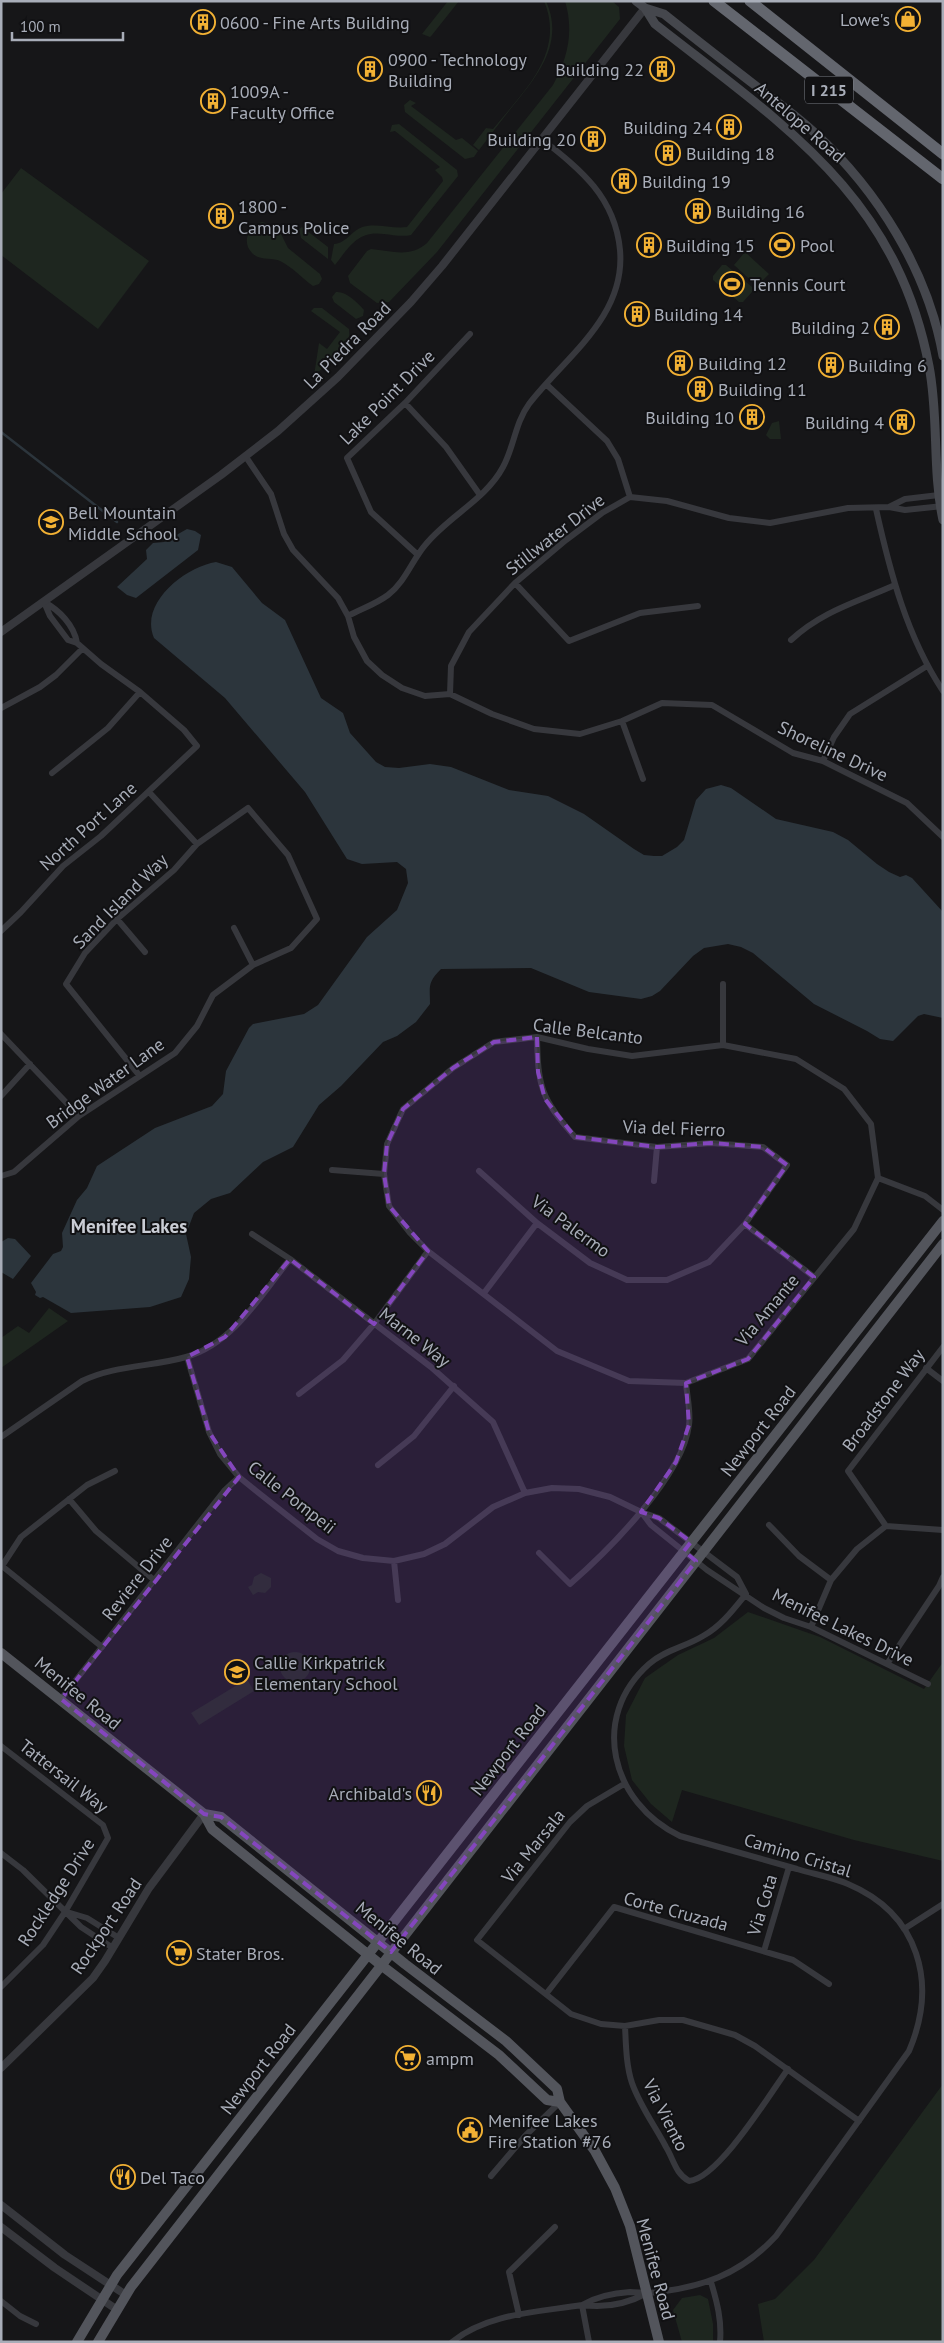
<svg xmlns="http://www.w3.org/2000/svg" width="944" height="2343" font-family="'PT Sans',sans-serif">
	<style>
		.green { fill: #1e261f }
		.water { fill: #2c353c }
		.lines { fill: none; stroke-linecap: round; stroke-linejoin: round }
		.stream { stroke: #2c353c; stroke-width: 2.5 }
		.minor { stroke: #37383d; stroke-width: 6 }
		.tertiary { stroke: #37383d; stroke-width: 8 }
		.secondary { stroke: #45474d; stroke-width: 9 }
		.primary { stroke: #53555c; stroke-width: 10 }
		.motorway { stroke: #63666e; stroke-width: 11 }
		.marked { fill: #8446be; fill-opacity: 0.2; stroke: #8446be; stroke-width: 4; stroke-dasharray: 10 6; stroke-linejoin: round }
		.labels { text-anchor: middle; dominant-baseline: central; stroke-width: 4; stroke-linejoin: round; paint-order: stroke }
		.shield { fill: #111113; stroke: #7b7e86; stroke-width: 1 }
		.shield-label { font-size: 16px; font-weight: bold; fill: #a8adb8 }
		.poi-label { font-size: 18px; fill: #a8adb8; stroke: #111113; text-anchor: start }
		.street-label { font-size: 18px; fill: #a8adb8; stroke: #111113 }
		.neighbourhood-label { font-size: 19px; font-weight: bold; fill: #c9ccd4; stroke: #111113 }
	</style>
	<rect width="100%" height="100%" fill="#161618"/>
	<path class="green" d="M448,1H459L432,35L430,37L422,34Z
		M544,1H546C564,41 540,72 517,101C504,117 492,133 479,150L473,145L486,128L493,129C523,92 566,53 544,1Z
		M565,1H612L619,7L620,19L437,252L389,302L377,303L350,283L348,276L367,251L371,249C392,251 410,258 427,243L553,85C568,58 574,31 565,1Z
		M410,100L416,103L411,106L456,140L462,138L478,151L474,157L465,159L405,112L404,105Z
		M399,124L457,170L458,176L411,235C402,237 393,235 384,234C358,230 349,247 335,265L331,260L334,244C348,243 352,228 367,226C380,224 394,229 407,227L443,181L442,177L435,170L440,167L395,131L390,132L392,125Z
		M21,168L149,261L98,329L1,255V194Z
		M262,222L277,226L288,248L320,274L322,279L319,284L313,286C302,278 293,268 282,262C272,256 261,262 252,253C241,242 249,226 262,222Z
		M302,227L328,247V259L301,238L299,229Z
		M745,252L769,274L757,286L734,265Z
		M722,265H726L752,287V292L743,302H739L713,280V276Z
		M336,292C346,291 357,302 364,310L363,316L356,319L334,302L332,297Z
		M314,308H322L349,329L350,343L314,376L319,343L327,349L340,332L311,311Z
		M779,421L781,439H770L766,435L772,423Z
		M49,1308L68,1321L1,1368V1338L18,1326L29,1333Z
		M261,1573L271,1578V1587L265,1593L258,1592L253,1595L248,1587L252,1585L254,1577Z
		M748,1612L820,1637L924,1689L943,1662V1861L854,1840L682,1790L672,1822L651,1804L632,1780L624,1746L626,1715L645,1678L678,1655L714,1638Z
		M280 1667a15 15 0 1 1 30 0a15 15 0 1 1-30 0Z
		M247,1679L254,1691L199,1725L191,1713Z
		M943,2084V2342H764L758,2304L775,2299L814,2260Z
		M700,2295L708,2299L713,2324V2342H682L673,2310L682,2298Z"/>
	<path class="water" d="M777,236H781L791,249L787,254L783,255L773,242Z
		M187,529L195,531L201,535L198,550L136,598L127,595L117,587L147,559L146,550L153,543L164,542Z
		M216,562L232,567L262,603L285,620L321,698L343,713L350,733L376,762L385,767L399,768L430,764L451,767L509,790L548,796L584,814L634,849L644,855L654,856H662L677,847L684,840L696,800L706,789L721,785L731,788L776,819L833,832L848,840L877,864L889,872L900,877L906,875L912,878L943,912V1018L924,1014L918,1016L893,1041L880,1039L867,1031L814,1004L753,953L741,947L728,944L704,948L693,956L660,991L652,996L641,999L589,992L531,968L441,969C427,983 430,987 430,1004L416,1022L397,1036L383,1042L341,1086L319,1105L293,1147L263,1162L230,1193L211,1199L194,1213L186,1234L191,1257L189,1279L181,1297L150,1307L71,1313L43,1297L40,1298L35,1295L36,1292L31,1283L53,1254L61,1251L63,1247L62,1233L77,1200L87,1188L97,1166L155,1128L212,1106L223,1094L226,1071L249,1028L253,1024L304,1014L318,1005L367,937L397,910L408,883L406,869L397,862L362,864L347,859L305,792L225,698L154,638C139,603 185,567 216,562Z
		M8,1238L15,1239L31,1256L13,1279L1,1272V1242Z"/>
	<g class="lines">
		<path class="stream" d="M1,432L117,522"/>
		<path class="minor" d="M546,384L607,441L618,459L630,497
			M405,403L446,447L480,495
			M246,457L271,494L284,534L293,550L338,598L348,616L354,637L367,661L382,675L402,688L425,696L450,694L492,714L534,729L580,734L622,721L662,703L712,705L793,753L823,761L907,803L943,837
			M889,507L905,510L943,506
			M876,509C890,572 907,637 943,691
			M418,555L371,512L347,458L405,403L470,334
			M515,583L569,641L640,613L698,606
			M44,602C59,610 74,625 77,643
			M348,616C361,609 376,604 388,595C406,581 412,560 426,544C449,516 486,499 503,467C514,447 515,423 529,404C565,357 626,317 620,250C615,197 581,170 543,140
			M791,640C822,611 857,602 895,585
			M450,694L451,666L469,632L515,583L566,540L602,513L630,497L667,501L729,518L770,523L848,508L889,507L905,499L939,495
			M1,708L40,687L56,675L82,649
			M622,721L643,779
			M823,761L834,737L850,714L927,666
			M52,773L108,728L140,692
			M149,792L197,844
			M117,919L145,952
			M234,928L253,965
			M1,931L21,912L63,866L101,836L197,746L184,730L140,692L101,664L77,643L68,640L50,616L44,602
			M723,984V1045
			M1,1034L79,1116
			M537,1037L588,1049L632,1056L723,1045L796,1059L844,1089L871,1124L878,1178L854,1229L748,1359L686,1383L629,1381L557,1351L428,1251L410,1233L389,1206L384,1174L387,1144L403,1109L453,1068L494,1042Z
			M1,1096L30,1064
			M332,1170L384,1174
			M479,1171L537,1223L590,1263L627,1280H667L709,1262L745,1224L787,1165L763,1147L711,1143L657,1147L575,1137C541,1099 538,1087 537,1037
			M1,1176L14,1172L79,1116L175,1053L197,1026L213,995L253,965L291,948L317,919L288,855L248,808L197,844L174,870L117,919L85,953L66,984L139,1075
			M878,1178L925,1196L943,1210
			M654,1181L657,1147
			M745,1224L814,1277
			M252,1234L290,1259L431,1367L493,1422L525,1493
			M484,1293L537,1223
			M187,1357L209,1432L220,1454L239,1477L255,1490L317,1539L338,1551L363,1558L394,1561L424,1554L445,1544L493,1507L525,1493L552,1488L579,1489L610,1497L641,1512L659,1518L737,1577L746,1594
			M926,1368L943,1381
			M299,1394L343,1360L374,1324L428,1251
			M1,1437L82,1381C115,1365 151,1367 186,1357C233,1344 261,1295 290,1259
			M378,1465L414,1436L454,1386
			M69,1499L96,1531L154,1580
			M642,1513L651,1525L707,1570L764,1608L784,1618L811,1627L928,1684
			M769,1525L799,1556L831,1580
			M886,1526L848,1471L943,1347
			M539,1553L570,1584C608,1551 683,1476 689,1425C691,1412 687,1396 686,1383
			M394,1561L398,1600
			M811,1627L831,1580L857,1549L886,1526L943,1530
			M102,1647L2,1566L21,1537L87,1485L115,1471
			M887,1664L939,1586L943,1577
			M61,1699L224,1491L239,1477
			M1,1746L103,1825L108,1838L65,1912L43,1945L1,1987
			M624,1784L587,1806L570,1822L477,1940L571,2014L601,2024L625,2026L659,2020H683L735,2035L755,2046L859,2121
			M1,1853L23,1870L81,1927L113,1948
			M67,1912L87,1918L119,1938
			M904,1929L943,1904
			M764,1951L789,1867
			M546,1994L614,1907L793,1960L829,1984
			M625,2026C626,2045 626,2065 632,2083C640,2106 655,2126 666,2147C674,2160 675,2173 689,2181C719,2178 769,2095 788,2069
			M491,2176L525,2136L560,2102
			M711,2282C717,2302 722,2321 720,2342
			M1,2301L20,2316L36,2324
			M582,2305C596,2297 613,2293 630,2292C636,2292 643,2293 649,2293C701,2288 740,2275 776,2236L909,2051C938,1983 919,1914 848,1884C832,1877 813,1874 797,1869C758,1858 719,1847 680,1836C611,1803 589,1717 649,1664C665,1650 685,1647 703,1636C721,1626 733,1610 746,1594
			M582,2305L589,2342
			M519,2315L509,2272L555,2227
			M452,2342C487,2313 539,2312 582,2305C604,2308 627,2304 647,2293"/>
		<path class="tertiary" d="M1,632L221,475L278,431L338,377L411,302L442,266L645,8
			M1,2068L93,1978L105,1961L149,1888L204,1814
			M1,2205L65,2255L126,2295
			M1,2227L55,2268L116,2309"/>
		<path class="secondary" d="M636,1L645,8L655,24C782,124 896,194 929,366C939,417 932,469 943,520
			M645,8L664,14C694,38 725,62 756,86C776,101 797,116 815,133C878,191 928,271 943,356"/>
		<path class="primary" d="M1,1653L204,1814L212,1829L381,1965L499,2055L547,2100L560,2102
			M204,1814L221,1817L405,1964L506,2041L557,2089L560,2102L595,2151L615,2188L630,2226L659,2342
			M77,2342L117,2275L943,1221
			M98,2342L131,2287L943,1244"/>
		<path class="motorway" d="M714,1L943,179
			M750,1L943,154"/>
	</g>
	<path class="marked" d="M537,1037L538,1072L545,1099L575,1137L657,1147L711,1143L763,1147L787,1165L745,1224L814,1277L748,1359L686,1383L689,1425L676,1462L641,1512L659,1518L691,1542L684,1551L696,1561L391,1952L221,1817L204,1814L61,1699L239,1477L209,1432L187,1357L225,1337L290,1259L374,1324L428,1251L389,1206L384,1174L387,1144L403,1109L453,1068L494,1042Z"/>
	<defs>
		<symbol id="shop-ring" viewBox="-11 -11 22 22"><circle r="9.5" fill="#111113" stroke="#f2b134" stroke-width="1.5"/><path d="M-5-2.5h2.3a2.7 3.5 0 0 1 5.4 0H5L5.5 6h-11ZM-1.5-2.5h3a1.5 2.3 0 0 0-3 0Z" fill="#f2b134"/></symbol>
		<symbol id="building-ring" viewBox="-11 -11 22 22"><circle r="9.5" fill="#111113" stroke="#f2b134" stroke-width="1.5"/><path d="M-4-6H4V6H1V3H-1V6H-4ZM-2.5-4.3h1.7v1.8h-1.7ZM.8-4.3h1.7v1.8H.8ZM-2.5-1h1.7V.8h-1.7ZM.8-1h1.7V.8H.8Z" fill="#f2b134"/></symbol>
		<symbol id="stadium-ring" viewBox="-11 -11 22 22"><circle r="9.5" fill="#111113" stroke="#f2b134" stroke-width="1.5"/><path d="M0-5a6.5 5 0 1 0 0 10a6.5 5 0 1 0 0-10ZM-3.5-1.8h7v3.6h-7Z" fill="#f2b134"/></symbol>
		<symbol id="school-ring" viewBox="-11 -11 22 22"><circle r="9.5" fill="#111113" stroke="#f2b134" stroke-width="1.5"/><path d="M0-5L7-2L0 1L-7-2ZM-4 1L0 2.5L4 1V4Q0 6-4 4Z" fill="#f2b134"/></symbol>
		<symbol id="restaurant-ring" viewBox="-11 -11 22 22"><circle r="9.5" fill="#111113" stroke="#f2b134" stroke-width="1.5"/><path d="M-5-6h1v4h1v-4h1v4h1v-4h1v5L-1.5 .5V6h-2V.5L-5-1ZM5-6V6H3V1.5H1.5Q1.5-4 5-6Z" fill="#f2b134"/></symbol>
		<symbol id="supermarket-ring" viewBox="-11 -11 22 22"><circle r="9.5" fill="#111113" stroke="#f2b134" stroke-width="1.5"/><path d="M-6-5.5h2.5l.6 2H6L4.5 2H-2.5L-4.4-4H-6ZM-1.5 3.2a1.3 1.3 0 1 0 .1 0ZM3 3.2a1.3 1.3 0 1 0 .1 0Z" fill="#f2b134"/></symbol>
		<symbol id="civic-ring" viewBox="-11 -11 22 22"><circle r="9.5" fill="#111113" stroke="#f2b134" stroke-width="1.5"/><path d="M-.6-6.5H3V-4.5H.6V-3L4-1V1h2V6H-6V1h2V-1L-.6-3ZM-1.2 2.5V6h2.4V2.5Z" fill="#f2b134"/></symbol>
	</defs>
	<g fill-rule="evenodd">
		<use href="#shop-ring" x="894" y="5" width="28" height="28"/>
		<use href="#building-ring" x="189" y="8" width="28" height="28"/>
		<use href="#building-ring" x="356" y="55" width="28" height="28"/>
		<use href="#building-ring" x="648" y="55" width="28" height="28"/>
		<use href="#building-ring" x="199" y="87" width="28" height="28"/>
		<use href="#building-ring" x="715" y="113" width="28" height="28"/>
		<use href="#building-ring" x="579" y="125" width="28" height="28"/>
		<use href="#building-ring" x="654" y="139" width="28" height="28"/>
		<use href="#building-ring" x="610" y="167" width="28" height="28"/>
		<use href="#building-ring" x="684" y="197" width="28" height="28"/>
		<use href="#building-ring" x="207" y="202" width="28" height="28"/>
		<use href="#building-ring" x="635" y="231" width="28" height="28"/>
		<use href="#stadium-ring" x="768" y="231" width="28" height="28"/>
		<use href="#stadium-ring" x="718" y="270" width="28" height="28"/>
		<use href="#building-ring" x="623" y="300" width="28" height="28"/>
		<use href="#building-ring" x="873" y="313" width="28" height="28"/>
		<use href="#building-ring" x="666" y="349" width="28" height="28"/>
		<use href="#building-ring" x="817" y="351" width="28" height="28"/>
		<use href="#building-ring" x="686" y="375" width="28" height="28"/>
		<use href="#building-ring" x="738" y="403" width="28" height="28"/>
		<use href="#building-ring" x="888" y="408" width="28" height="28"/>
		<use href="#school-ring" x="37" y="508" width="28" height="28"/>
		<use href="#school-ring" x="223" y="1658" width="28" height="28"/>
		<use href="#restaurant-ring" x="415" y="1779" width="28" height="28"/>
		<use href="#supermarket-ring" x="165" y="1939" width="28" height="28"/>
		<use href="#supermarket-ring" x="394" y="2044" width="28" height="28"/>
		<use href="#civic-ring" x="456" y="2116" width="28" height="28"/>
		<use href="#restaurant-ring" x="109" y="2163" width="28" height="28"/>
	</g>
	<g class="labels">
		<rect class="shield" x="805" y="76.5" width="48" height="27" rx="4"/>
		<g class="shield-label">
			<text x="829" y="90">I 215</text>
		</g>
		<g class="poi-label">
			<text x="890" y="19" text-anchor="end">Lowe's</text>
			<text x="220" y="22">0600 - Fine Arts Building</text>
			<text x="388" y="59">0900 - Technology<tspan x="388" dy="21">Building</tspan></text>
			<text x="644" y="69" text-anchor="end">Building 22</text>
			<text x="230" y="91">1009A -<tspan x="230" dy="21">Faculty Office</tspan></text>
			<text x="712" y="127" text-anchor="end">Building 24</text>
			<text x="576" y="139" text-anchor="end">Building 20</text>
			<text x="686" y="153">Building 18</text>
			<text x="642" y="181">Building 19</text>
			<text x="238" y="206">1800 -<tspan x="238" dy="21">Campus Police</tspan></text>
			<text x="716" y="211">Building 16</text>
			<text x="666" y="245">Building 15</text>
			<text x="800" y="245">Pool</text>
			<text x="750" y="284">Tennis Court</text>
			<text x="654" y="314">Building 14</text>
			<text x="870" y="327" text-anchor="end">Building 2</text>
			<text x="698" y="363">Building 12</text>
			<text x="848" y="365">Building 6</text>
			<text x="718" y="389">Building 11</text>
			<text x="734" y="417" text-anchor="end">Building 10</text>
			<text x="884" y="422" text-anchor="end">Building 4</text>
			<text x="68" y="512">Bell Mountain<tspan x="68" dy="21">Middle School</tspan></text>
			<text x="254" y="1662">Callie Kirkpatrick<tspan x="254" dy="21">Elementary School</tspan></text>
			<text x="412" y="1793" text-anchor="end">Archibald's</text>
			<text x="196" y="1953">Stater Bros.</text>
			<text x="426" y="2058">ampm</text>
			<text x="488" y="2120">Menifee Lakes<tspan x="488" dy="21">Fire Station #76</tspan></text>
			<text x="140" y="2177">Del Taco</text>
		</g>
		<g class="street-label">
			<text transform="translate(800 122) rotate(41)">Antelope Road</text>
			<text transform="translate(347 345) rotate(-45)">La Piedra Road</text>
			<text transform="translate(387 397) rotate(-45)">Lake Point Drive</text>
			<text transform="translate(555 534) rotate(-38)">Stillwater Drive</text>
			<text transform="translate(833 751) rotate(25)">Shoreline Drive</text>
			<text transform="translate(88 826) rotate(-42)">North Port Lane</text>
			<text transform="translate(120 901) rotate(-45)">Sand Island Way</text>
			<text transform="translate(588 1031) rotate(7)">Calle Belcanto</text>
			<text transform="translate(105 1083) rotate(-36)">Bridge Water Lane</text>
			<text transform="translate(674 1128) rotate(2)">Via del Fierro</text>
			<text transform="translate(571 1226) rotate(36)">Via Palermo</text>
			<text transform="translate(767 1310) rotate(-50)">Via Amante</text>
			<text transform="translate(415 1337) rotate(38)">Marne Way</text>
			<text transform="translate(883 1400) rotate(-53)">Broadstone Way</text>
			<text transform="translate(758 1431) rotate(-52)">Newport Road</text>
			<text transform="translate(292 1497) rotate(38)">Calle Pompeii</text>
			<text transform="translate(137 1578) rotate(-52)">Reviere Drive</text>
			<text transform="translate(843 1627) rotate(26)">Menifee Lakes Drive</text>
			<text transform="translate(78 1693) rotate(39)">Menifee Road</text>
			<text transform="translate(508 1750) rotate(-52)">Newport Road</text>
			<text transform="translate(64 1776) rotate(38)">Tattersail Way</text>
			<text transform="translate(533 1846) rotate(-51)">Via Marsala</text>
			<text transform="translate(798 1855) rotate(17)">Camino Cristal</text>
			<text transform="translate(56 1892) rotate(-57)">Rockledge Drive</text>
			<text transform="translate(762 1905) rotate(-73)">Via Cota</text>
			<text transform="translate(676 1911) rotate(15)">Corte Cruzada</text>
			<text transform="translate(106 1926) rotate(-56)">Rockport Road</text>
			<text transform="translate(399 1938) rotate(39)">Menifee Road</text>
			<text transform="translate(258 2069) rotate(-52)">Newport Road</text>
			<text transform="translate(666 2115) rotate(63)">Via Viento</text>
			<text transform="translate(656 2269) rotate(75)">Menifee Road</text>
		</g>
		<g class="neighbourhood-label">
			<text x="129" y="1226">Menifee Lakes</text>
		</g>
	</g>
	<rect width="944" height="2343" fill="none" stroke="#a8adb8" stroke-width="5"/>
	<path d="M12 32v8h111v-8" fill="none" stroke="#a8adb8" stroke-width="2.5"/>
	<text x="20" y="32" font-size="15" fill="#a8adb8" stroke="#111113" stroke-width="4" paint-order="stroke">100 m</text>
</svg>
